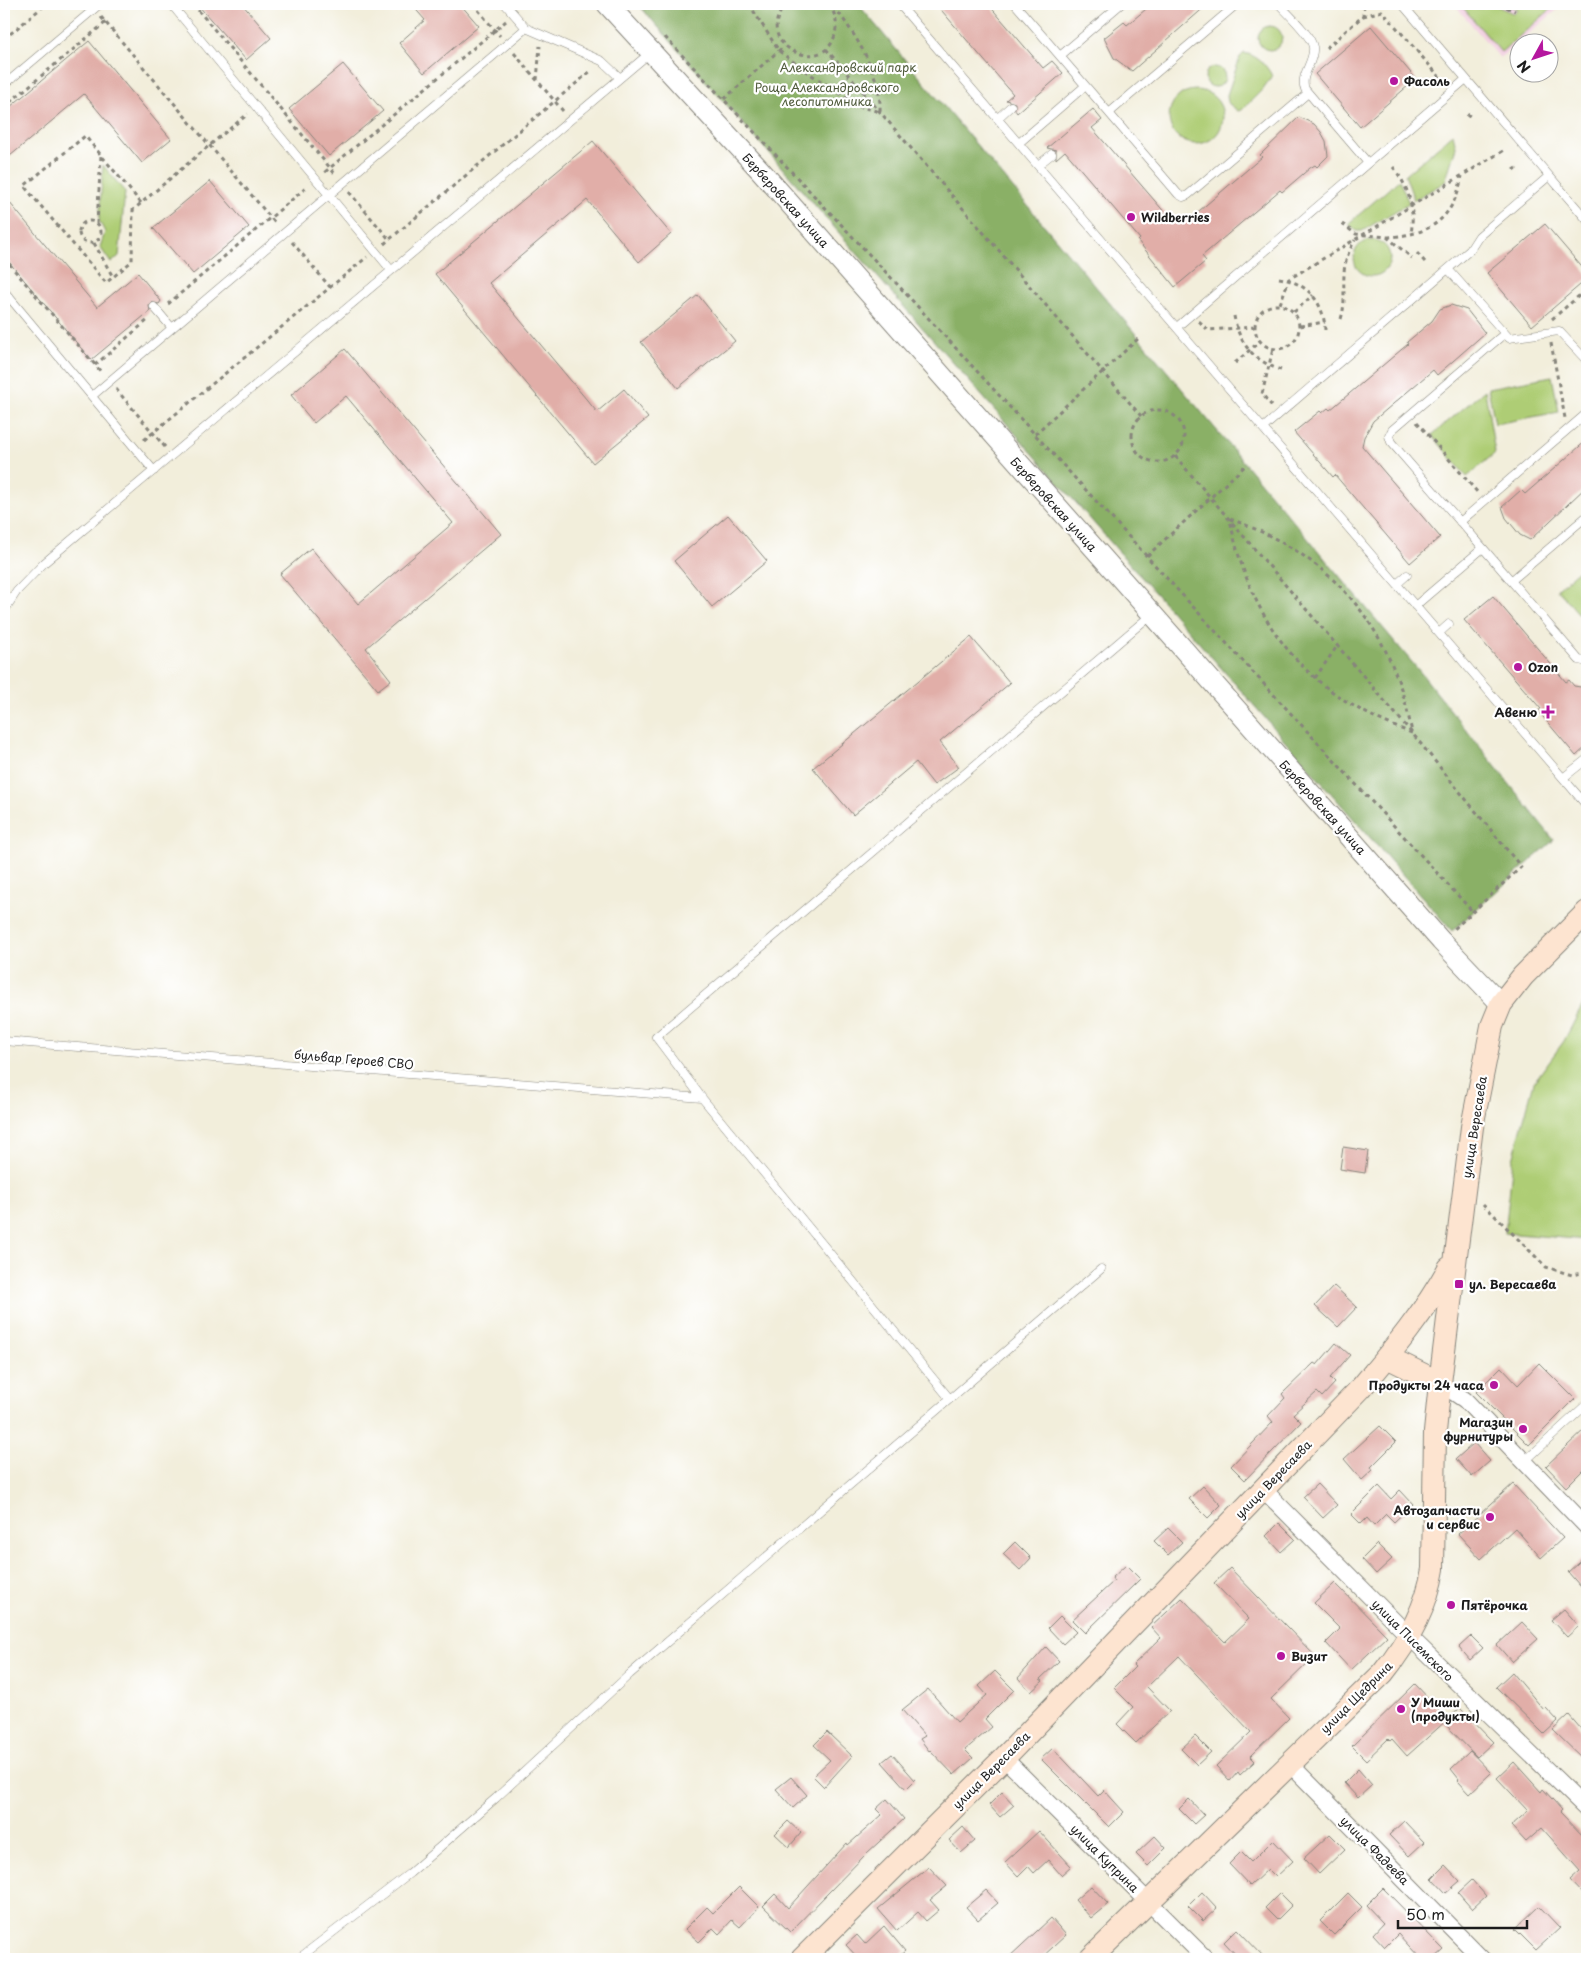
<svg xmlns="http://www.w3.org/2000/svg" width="1591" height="1963" font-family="'Playpen Sans',sans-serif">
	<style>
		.built { fill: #f2cfe1 }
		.green { fill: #aecd74; stroke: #657448 }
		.forest { fill: #8ab066; stroke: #536641 }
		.building { fill: #e1aea8 }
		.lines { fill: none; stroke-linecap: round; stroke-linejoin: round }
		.service-casing { stroke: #87857c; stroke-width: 9 }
		.minor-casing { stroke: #87857c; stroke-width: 18 }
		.tertiary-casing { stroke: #87857c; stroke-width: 22 }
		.secondary-casing { stroke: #87857c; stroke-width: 24 }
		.path { stroke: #87857c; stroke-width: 3; stroke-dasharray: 4 4; stroke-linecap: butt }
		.service { stroke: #fff; stroke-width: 8 }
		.minor { stroke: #fff; stroke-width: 16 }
		.tertiary { stroke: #fff; stroke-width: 20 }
		.secondary { stroke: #fde4d0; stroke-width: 22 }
		.poi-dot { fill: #b5179e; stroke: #fff; stroke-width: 2 }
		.labels { text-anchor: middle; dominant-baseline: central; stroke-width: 4.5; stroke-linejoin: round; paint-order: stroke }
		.park-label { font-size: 12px; fill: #4f5a3b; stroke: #fff }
		.poi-label { font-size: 12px; font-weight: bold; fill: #1c1c1c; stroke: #fff; text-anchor: start }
		.street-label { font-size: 12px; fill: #1c1c1c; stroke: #fff }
	</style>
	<rect width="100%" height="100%" fill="#fff"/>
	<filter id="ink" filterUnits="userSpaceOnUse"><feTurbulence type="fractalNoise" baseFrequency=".02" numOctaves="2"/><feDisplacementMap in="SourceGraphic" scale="10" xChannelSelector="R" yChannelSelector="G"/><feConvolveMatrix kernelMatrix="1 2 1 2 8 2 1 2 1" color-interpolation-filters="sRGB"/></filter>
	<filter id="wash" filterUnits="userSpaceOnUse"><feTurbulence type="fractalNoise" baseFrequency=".0096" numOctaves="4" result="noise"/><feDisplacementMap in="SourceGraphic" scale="20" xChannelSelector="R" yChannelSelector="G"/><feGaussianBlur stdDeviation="1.12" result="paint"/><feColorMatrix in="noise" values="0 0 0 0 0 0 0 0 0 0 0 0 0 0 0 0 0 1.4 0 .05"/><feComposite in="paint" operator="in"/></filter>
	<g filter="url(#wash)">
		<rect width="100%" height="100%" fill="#f2eedb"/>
		<path class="built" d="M1454,4H1564L1500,58Z"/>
		<path class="green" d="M1460,4H1470L1478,9L1492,4L1513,13L1517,9L1504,4H1557L1501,52Z
			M1258 38a12 12 0 1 1 24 0a12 12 0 1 1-24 0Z
			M1244,53C1256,55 1267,65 1272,76L1262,90L1242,110L1238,111L1228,103L1227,95L1240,57Z
			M1205 77a10 10 0 1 1 20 0a10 10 0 1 1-20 0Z
			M1169 117a27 27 0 1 1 54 0a27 27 0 1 1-54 0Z
			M1453,134L1456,147L1445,182L1414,200L1405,175Z
			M103,165L125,192L119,256L111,263L100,247L105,232L99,221Z
			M1399,180L1409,203L1362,231H1357L1348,224Z
			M1354 258a18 18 0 1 1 36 0a18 18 0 1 1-36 0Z
			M1552,376L1559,412L1495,424L1488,388Z
			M1485,390L1495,453L1467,477L1432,435Z
			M1587,563V623L1557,589Z
			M1587,997V1240L1505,1233L1513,1159L1534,1082L1564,1041Z"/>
		<path class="forest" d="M638,4H858L1421,673L1554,840L1452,931Z"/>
		<g id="blocks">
			<path class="building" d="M197,4H242L271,38L246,60Z
				M411,4H460L479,26L424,73L399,43L425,20Z
				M936,4H988L1043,68L1052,61L1063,73L1017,113L1015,110V103L1006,100L1013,94Z
				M1152,4H1208L1132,71L1114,58L1104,38L1124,22L1127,25Z
				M1371,26L1416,79L1360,127L1315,74Z
				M89,41L171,139L142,163L84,94L4,161V112Z
				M343,64L383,111L329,156L289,109Z
				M1093,109L1102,120L1092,128L1167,215L1170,212L1174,217L1181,218L1190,215L1192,217L1262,157L1260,155L1299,117L1314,124L1321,132L1326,141L1328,156L1317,167L1315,165L1310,168L1282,192L1280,190L1202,256L1206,261L1175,287L1138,241L1140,239L1065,151L1056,159V150L1047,148Z
				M593,141L671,234L639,262L587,200L489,283L597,412L624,389L648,418L593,463L435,274Z
				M210,181L249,227L193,274L153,228Z
				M4,196L97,307L138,273L161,301L159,304L151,302L149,306L150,311L91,360L4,256Z
				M1545,224L1587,273V279L1532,326L1487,273Z
				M698,295L735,341L678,388L641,342Z
				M1451,305L1467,310L1485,333L1437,375L1433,370L1373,421L1364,437L1362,446L1440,537L1410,563L1335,475L1333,477L1294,432L1320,411L1322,413L1328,408L1330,410L1408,344L1407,342L1432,321L1440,309Z
				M345,349L501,534L366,648L391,680L378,690L280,574L311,548L358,604L453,523L346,396L314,423L291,395Z
				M1587,440V486L1530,540L1520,535L1506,518L1502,507L1521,490L1525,494Z
				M728,515L767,561L712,607L674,561Z
				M1493,596L1566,682L1569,680L1574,686L1587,688V746L1576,756L1538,711L1541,709L1464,620Z
				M971,637L1010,683L940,742L959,767L934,785L916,762L853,815L813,768Z
				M1343,1147L1368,1151L1365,1173L1340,1169Z
				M1334,1286L1357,1307L1338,1327L1315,1306Z
				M1336,1343L1350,1355L1330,1378L1335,1383L1322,1397L1317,1392L1293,1414L1301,1422L1245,1480L1231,1466L1273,1422L1268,1416L1285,1398L1282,1394L1314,1363L1317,1365Z
				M1539,1363L1575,1399L1529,1445L1476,1392L1501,1367L1518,1385Z
				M1380,1426L1396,1442L1371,1467L1373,1470L1362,1480L1344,1459Z
				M1587,1427V1466L1566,1487L1546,1466Z
				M1474,1443L1490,1461L1472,1477L1456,1459Z
				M1317,1484L1337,1505L1323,1518L1303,1497Z
				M1513,1484L1563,1538L1541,1558L1515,1528L1481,1559L1458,1534Z
				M1203,1486L1221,1505L1208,1518L1189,1499Z
				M1379,1486L1391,1499L1400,1490L1413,1504L1394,1522L1386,1514L1374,1526L1367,1518L1361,1524L1351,1514Z
				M1279,1523L1295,1539L1281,1552L1266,1536Z
				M1168,1528L1182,1542L1168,1555L1154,1541Z
				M1015,1542L1031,1558L1020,1570L1003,1554Z
				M1377,1544L1392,1559L1376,1574L1362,1559Z
				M1587,1555V1594L1568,1572Z
				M1126,1565L1140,1579L1085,1633L1072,1620L1114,1581L1112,1578Z
				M1230,1568L1315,1656L1271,1699L1289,1718L1250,1756L1255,1761L1240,1775L1238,1772L1230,1781L1216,1766L1251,1732L1179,1656L1147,1687L1170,1711L1136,1743L1117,1724L1133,1707L1114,1688L1135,1667L1133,1665L1161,1638L1151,1627L1182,1598L1225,1642L1249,1619L1214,1583Z
				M1335,1583L1387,1636L1351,1670L1326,1643L1340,1629L1314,1603Z
				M1564,1609L1579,1626L1567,1637L1551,1620Z
				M1060,1616L1076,1632L1063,1644L1048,1628Z
				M1522,1622L1538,1639L1512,1662L1497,1645Z
				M1471,1636L1483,1648L1470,1660L1459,1647Z
				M1046,1647L1059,1661L1040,1679L1043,1681L1031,1692L1018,1678Z
				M995,1671L1014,1690L985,1719L992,1727L965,1750L973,1758L954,1775L930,1750L929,1751L920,1739L925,1736L902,1710L928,1689L957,1722L987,1695L979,1686Z
				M1512,1672L1544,1710L1546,1708L1558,1721L1544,1734L1496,1687Z
				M1415,1684L1448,1719L1407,1756L1392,1739L1390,1741L1388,1739L1366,1760L1352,1746Z
				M1460,1708L1493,1742L1477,1757L1444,1723Z
				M1569,1715L1587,1736V1763L1553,1730Z
				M827,1732L852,1756L824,1787L813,1776L830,1760L814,1745Z
				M1195,1736L1211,1752L1197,1765L1181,1749Z
				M1053,1748L1098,1796L1104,1790L1124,1812L1109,1827L1041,1759Z
				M1470,1751L1491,1773L1469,1794L1457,1781L1459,1779L1451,1769Z
				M892,1754L915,1780L906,1789L882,1762Z
				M1514,1762L1541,1792L1543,1789L1562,1810L1560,1812L1587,1840V1898L1570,1880L1580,1871L1542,1828L1526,1842L1511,1826L1528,1811L1497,1778Z
				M1358,1769L1372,1785L1358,1798L1344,1783Z
				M791,1777L807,1795L793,1808L776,1789Z
				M1002,1792L1014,1805L1000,1817L989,1805Z
				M887,1799L904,1819L867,1853L790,1932L763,1906L775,1894L788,1908L847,1843L848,1845L882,1815L876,1809Z
				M1189,1799L1204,1815L1194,1824L1179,1809Z
				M788,1821L801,1833L789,1847L775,1834Z
				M1404,1821L1424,1842L1409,1856L1389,1835Z
				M963,1827L975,1841L961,1853L949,1840Z
				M1039,1831L1071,1866L1061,1875L1048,1860L1034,1873L1028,1866L1018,1876L1005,1862Z
				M1330,1834L1345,1849L1319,1874L1304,1858Z
				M1155,1836L1166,1848L1148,1866L1136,1854Z
				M1273,1840L1293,1861L1276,1877L1268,1869L1250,1886L1229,1864L1241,1852L1251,1862Z
				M1445,1865L1460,1881L1446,1893L1432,1878Z
				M929,1867L947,1886L930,1900L939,1910L926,1921L918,1912L897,1931L878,1909Z
				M1472,1880L1486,1896L1472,1909L1458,1893Z
				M1091,1886L1108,1904L1091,1918L1075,1900Z
				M739,1887L759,1907L740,1927L732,1920L719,1934L713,1928L699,1942L685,1929L707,1907L713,1913Z
				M1383,1888L1444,1950L1434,1959H1421L1398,1934L1385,1947L1373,1934L1383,1923L1366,1905Z
				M986,1890L998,1903L978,1920L966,1907Z
				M1202,1892L1217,1908L1203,1921L1188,1906Z
				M1280,1893L1292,1905L1277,1920L1265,1908Z
				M1348,1893L1362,1907L1334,1935L1320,1921Z
				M1539,1906L1560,1928L1536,1950L1515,1929Z
				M1051,1918L1066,1935L1040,1959H1007Z
				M884,1926L905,1951L896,1959H859L846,1945L857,1935L865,1944Z
				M1237,1929L1266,1959H1240L1224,1942Z"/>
		</g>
	</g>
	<g filter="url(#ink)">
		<use href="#blocks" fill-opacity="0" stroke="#87857c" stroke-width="1"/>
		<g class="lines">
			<defs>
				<path id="service" d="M171,4L391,270
					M505,4L526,28L602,61L619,77
					M899,4L1587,806
					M1015,4L1109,113
					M1237,4L1109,113L1178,194L1183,197L1188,195L1308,93
					M1279,4C1288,14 1311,35 1313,47C1315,62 1299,75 1305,89L1368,163
					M1402,4L1587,220
					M1060,56L1121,4
					M4,85L100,4
					M998,118L1011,106
					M1019,143L1085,86
					M1038,165L1052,154
					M1448,269L1509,338L1559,331L1587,361
					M4,291L154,471
					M154,307L172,328
					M1177,327L1466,79
					M92,396L526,28
					M1263,428L1470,250L1479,236L1549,176
					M1460,522L1587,413
					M1483,548L1391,442L1389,436L1392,430L1504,334
					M1511,581L1587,516
					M1397,584L1407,575
					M1415,606L1483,548L1579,660L1587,662
					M4,611L17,591L44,563L651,52
					M1439,633L1449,624
					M1563,778L1587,759
					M4,1041L702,1098
					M950,1399L702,1098L656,1037L1152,614
					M1524,1462L1587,1404
					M298,1959L410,1873L496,1798L630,1674L1101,1269"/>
				<path id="minor" d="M1440,1383L1465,1400L1587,1527
					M1263,1489L1408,1635L1587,1809
					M1004,1758L1206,1959
					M1289,1763L1482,1959"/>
				<path id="tertiary" d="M607,4L761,171L1441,941L1501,1004"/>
				<path id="secondary" d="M1387,1357L1440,1383
					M802,1959L1004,1758L1361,1388C1393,1350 1425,1312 1449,1268
					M1090,1959L1383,1673C1407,1643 1427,1607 1433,1569L1435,1432L1440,1383L1472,1127L1492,1026L1501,1004L1523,976L1587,912"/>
			</defs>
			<use href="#service" class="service-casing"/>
			<use href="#minor" class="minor-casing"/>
			<use href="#tertiary" class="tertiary-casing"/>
			<use href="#secondary" class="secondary-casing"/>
			<path class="path" d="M193,4L336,175
				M473,4L500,36
				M749,4L779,51L807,72L861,107L880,112C882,74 855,34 832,4
				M786,4C748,48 832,80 836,28C837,19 834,10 827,4
				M1476,4H1483
				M1499,4L1515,11
				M1363,16L1382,11L1445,83
				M101,17L276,224
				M665,37L897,284L1473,912
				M4,39L46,4
				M1326,48L1363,16L1364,4
				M826,49L1141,416
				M514,53L563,111
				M537,80L540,46
				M724,99L784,46
				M4,107L106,22
				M1467,117L1470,113
				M1393,167C1409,187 1415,209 1411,234
				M1514,170L1517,168
				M325,172L506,21
				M349,192L389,239
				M141,203L85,136L24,186L106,283L132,261L133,210C171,178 209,145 248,114
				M79 232a11 11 0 1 1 22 0a11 11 0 1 1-22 0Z
				M97,224L101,155
				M1342,224L1356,234L1387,237L1412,258
				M1387,237C1430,235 1453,220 1462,176
				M292,242L330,287
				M94,243L113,277
				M384,244L592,70
				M1417,253L1425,262
				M4,258L102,373
				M1279,278C1308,283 1325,303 1325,332
				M168,304L308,186
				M1280,304L1289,279L1503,151
				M1255 327a22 22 0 1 1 44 0a22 22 0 1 1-44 0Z
				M1294,312L1313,295
				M1234,316C1239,344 1254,361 1281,370
				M1341,319C1346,302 1343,292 1344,275C1344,262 1349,251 1355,240
				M1552,319L1587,289
				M1199,321L1208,330L1254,327
				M1300,326L1325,322
				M1551,343L1565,418
				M1235,363L1260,341
				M95,365L149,319
				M116,389L165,447
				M1272,406L1262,394L1273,349
				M1132 436a26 26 0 1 1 52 0a26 26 0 1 1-52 0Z
				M1417,422L1478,493
				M1035,434L1140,337
				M144,440L367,257
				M1175,456L1412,733L1521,867L1453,930
				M1230,519C1332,555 1393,627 1412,733C1310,697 1250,626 1230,519Z
				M1147,556L1247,464
				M1315,678L1338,645
				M1483,1204L1546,1267L1572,1275L1587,1272"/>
			<use href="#service" class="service"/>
			<use href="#minor" class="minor"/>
			<use href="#tertiary" class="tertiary"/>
			<use href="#secondary" class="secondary"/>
		</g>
	</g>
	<g class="poi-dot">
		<circle cx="1394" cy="81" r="5"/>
		<circle cx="1131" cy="217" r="5"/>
		<circle cx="1518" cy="667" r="5"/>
		<path d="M1545.5 704.5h5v5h5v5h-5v5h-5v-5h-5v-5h5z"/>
		<rect x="1454" y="1279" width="10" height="10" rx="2.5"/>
		<circle cx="1494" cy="1385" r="5"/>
		<circle cx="1523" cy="1429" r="5"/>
		<circle cx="1490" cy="1517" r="5"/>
		<circle cx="1451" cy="1605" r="5"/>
		<circle cx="1281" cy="1656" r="5"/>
		<circle cx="1401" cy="1709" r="5"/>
	</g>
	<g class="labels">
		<g class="park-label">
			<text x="848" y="67">Александровский парк</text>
			<text x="827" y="87">Роща Александровского<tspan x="827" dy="14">лесопитомника</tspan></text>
		</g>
		<g class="poi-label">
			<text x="1404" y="81">Фасоль</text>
			<text x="1141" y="217">Wildberries</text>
			<text x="1528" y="667">Ozon</text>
			<text x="1537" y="712" text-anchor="end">Авеню</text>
			<text x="1469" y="1284">ул. Вересаева</text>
			<text x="1484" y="1385" text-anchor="end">Продукты 24 часа</text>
			<text x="1513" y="1422" text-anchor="end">Магазин<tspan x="1513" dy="14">фурнитуры</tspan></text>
			<text x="1480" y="1510" text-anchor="end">Автозапчасти<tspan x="1480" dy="14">и сервис</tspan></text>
			<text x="1461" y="1605">Пятёрочка</text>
			<text x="1291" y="1656">Визит</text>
			<text x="1411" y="1702">У Миши<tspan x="1411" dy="14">(продукты)</tspan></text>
		</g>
		<g class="street-label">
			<text transform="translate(786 200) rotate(48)">Берберовская улица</text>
			<text transform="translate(1054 504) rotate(48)">Берберовская улица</text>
			<text transform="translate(1323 807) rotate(48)">Берберовская улица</text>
			<text transform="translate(354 1059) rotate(5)">бульвар Героев СВО</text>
			<text transform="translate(1474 1127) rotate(-81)">улица Вересаева</text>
			<text transform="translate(1273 1479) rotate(-46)">улица Вересаева</text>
			<text transform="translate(1413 1640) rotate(45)">улица Писемского</text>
			<text transform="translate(1356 1697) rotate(-45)">улица Щедрина</text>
			<text transform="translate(991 1770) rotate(-45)">улица Вересаева</text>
			<text transform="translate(1375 1850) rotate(45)">улица Фадеева</text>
			<text transform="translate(1105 1858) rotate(45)">улица Куприна</text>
		</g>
	</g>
	<rect width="1591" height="1963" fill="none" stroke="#fff" stroke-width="20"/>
	<g transform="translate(1534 58) rotate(230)"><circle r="24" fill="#ffffff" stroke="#a4a4a4"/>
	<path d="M0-4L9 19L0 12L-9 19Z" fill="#b5179e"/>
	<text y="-8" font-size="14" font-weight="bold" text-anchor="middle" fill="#1c1c1c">N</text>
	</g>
	<path d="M1398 1920v8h129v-8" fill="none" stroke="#1c1c1c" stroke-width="2.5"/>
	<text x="1406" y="1920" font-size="15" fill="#1c1c1c" stroke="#ffffff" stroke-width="4" paint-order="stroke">50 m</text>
</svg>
